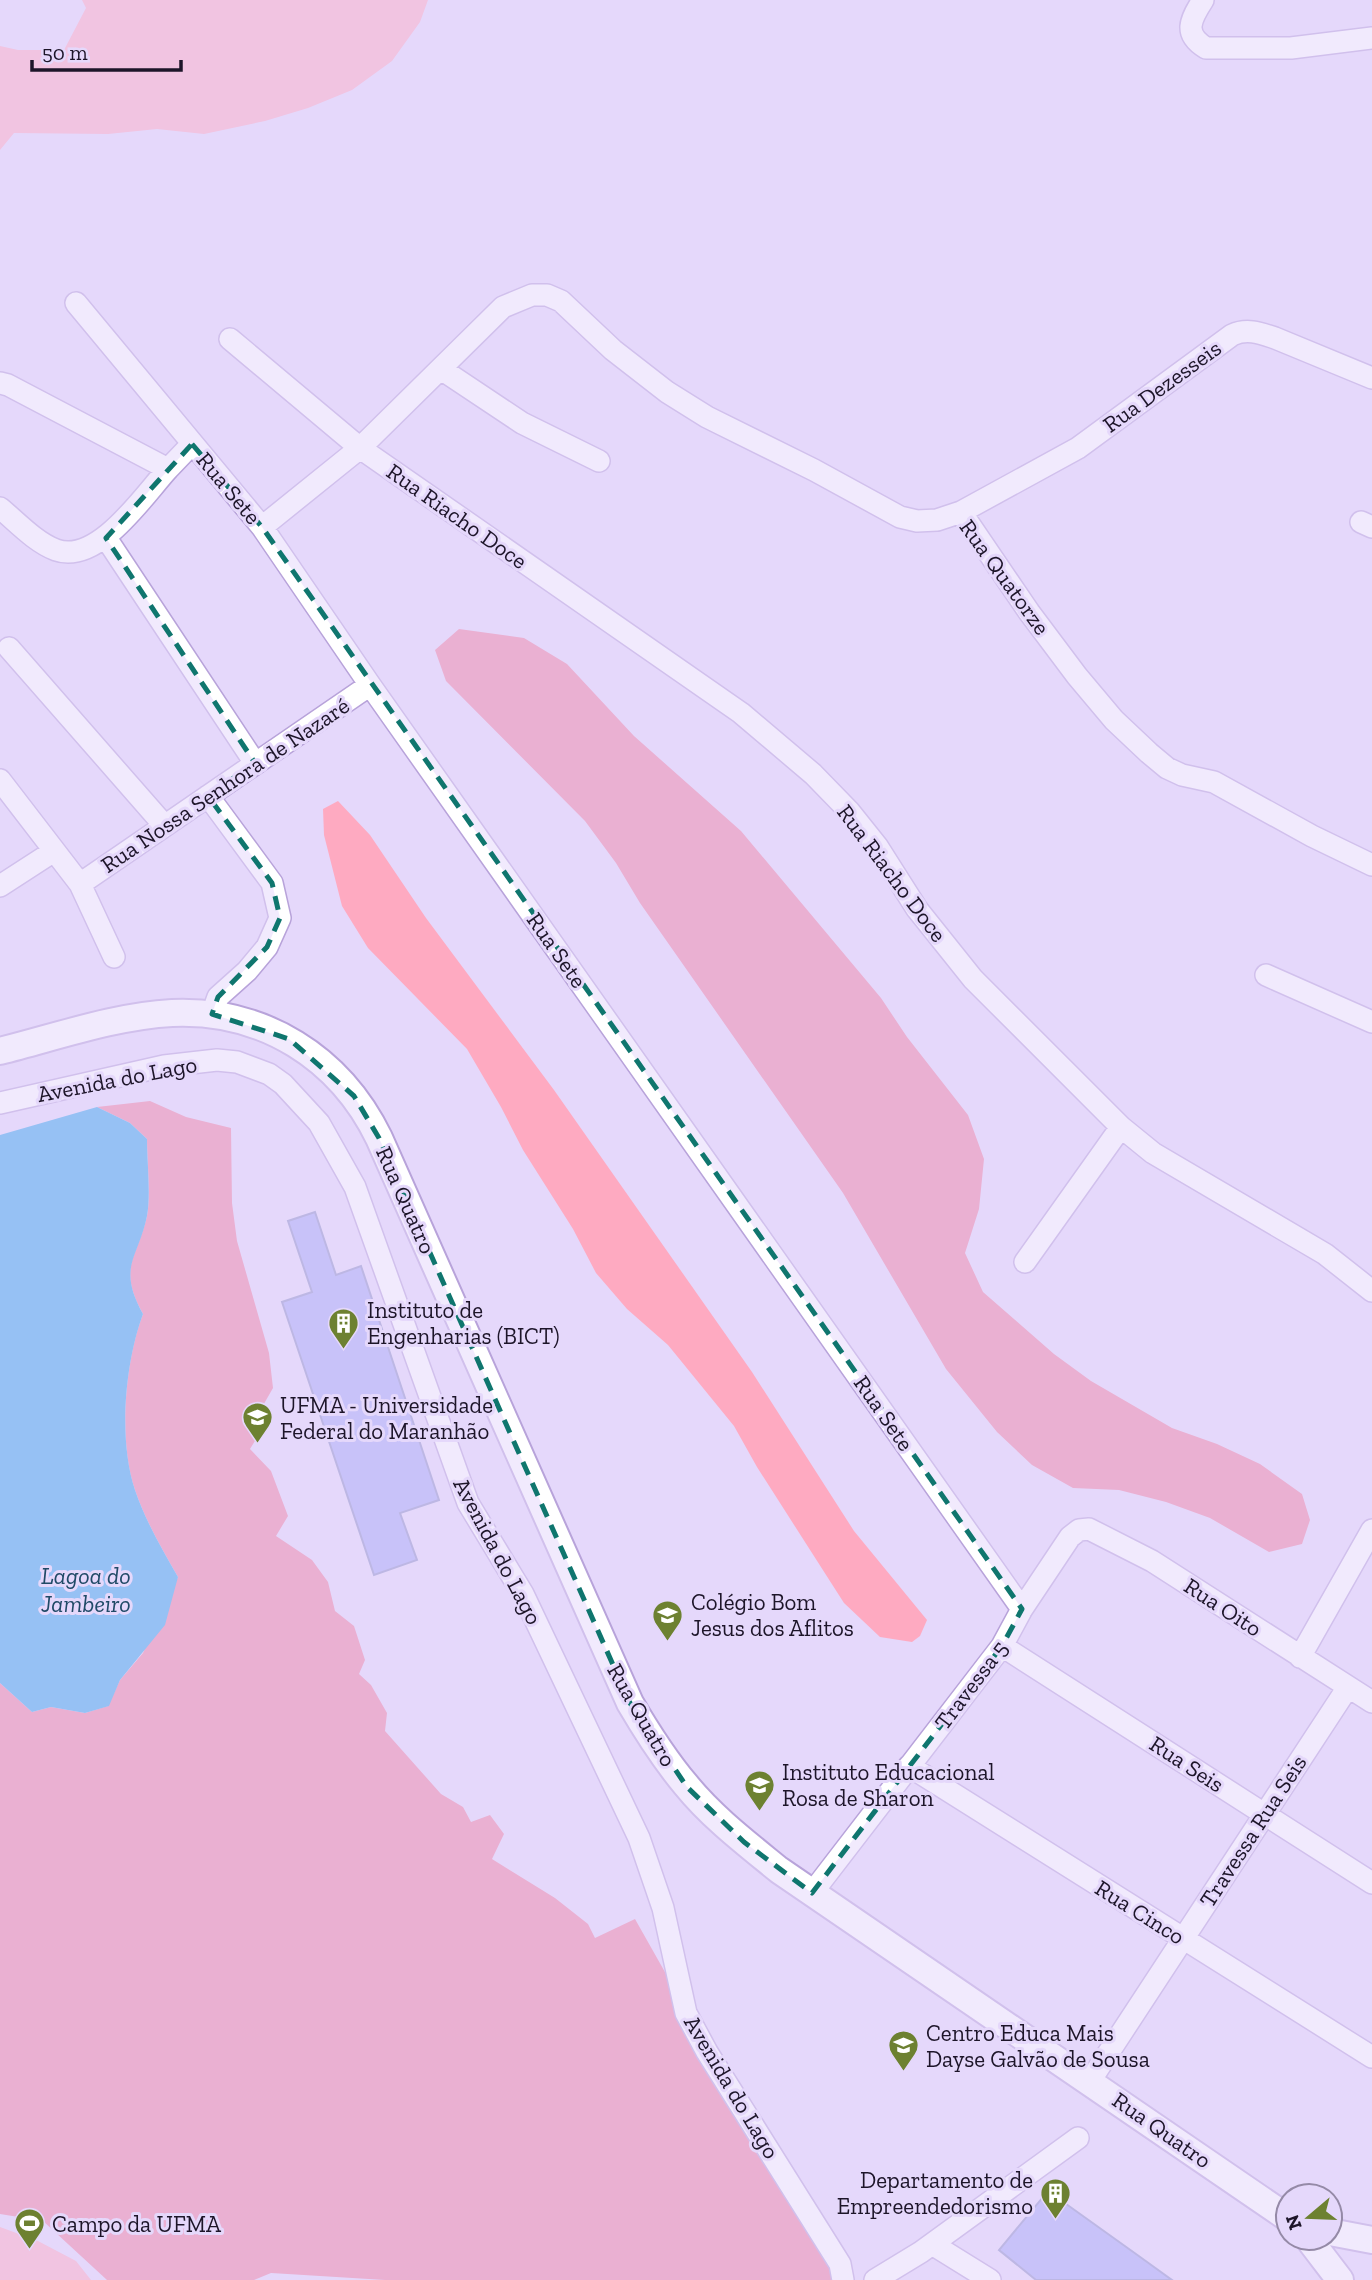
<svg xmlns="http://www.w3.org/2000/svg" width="1372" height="2280" font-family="'Zilla Slab',serif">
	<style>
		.green { fill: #feaac1 }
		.forest { fill: #ef7fa1 }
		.water { fill: #37a4ea }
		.building { fill: #a4a7f6; stroke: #8d8fc7; stroke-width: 2 }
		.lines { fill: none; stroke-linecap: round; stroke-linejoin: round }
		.minor-casing { stroke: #b8a3da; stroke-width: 24 }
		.major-casing { stroke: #b8a3da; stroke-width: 30 }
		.minor { stroke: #fff; stroke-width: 21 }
		.major { stroke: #fff; stroke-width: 26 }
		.marked { fill: none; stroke: #0f766e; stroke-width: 5; stroke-dasharray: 14 9; stroke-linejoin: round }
		.labels { text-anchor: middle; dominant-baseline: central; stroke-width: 6; stroke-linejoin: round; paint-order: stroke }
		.street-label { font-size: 23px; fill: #1d1529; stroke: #e5d8fb }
		.poi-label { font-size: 23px; fill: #1d1529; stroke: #e5d8fb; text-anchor: start }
		.water-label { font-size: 24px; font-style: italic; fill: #204a67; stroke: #e5d8fb }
	</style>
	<rect width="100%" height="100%" fill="#e5d8fb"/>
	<path class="green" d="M82,0H428L420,22L392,61L352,90L308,108L265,121L204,134L157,129L108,134L14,133L0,150V46L18,50H64L86,8Z
		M338,801L370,835L426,918L554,1090L752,1372L854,1531L927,1620L920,1636L912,1642L880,1637L844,1603L757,1467L734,1426L668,1345L627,1309L596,1273L573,1229L523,1150L501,1107L467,1049L368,948L342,906L324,835L323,809Z
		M0,2227L38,2241L76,2261L91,2280H0Z"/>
	<path class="forest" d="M459,629L524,638L567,664L634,736L741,831L881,998L907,1037L968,1115L984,1159L979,1209L965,1253L983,1292L1054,1354L1091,1381L1172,1428L1217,1444L1260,1464L1302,1494L1310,1520L1302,1544L1269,1552L1210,1518L1166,1502L1119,1490L1073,1488L1032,1465L997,1432L946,1369L843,1193L640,903L616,863L585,821L446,681L435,650Z
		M150,1101L186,1117L231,1128L232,1203L237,1241L269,1353L273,1388L257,1416L261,1431L250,1449L271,1471L288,1516L276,1536L312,1560L328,1582L335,1611L354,1626L365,1660L359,1674L371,1685L387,1713L385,1731L441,1794L463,1807L471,1822L490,1815L504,1834L492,1859L555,1898L588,1924L595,1938L635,1919L831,2266L834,2280H385L271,2273L254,2280H107L43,2221L0,2214V1683L32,1712L51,1707L85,1713L108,1706L120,1680L143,1653L178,1577C162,1549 145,1520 135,1490C118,1441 125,1361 143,1314C117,1267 137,1259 147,1216C151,1195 147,1161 147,1139L130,1123L97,1107Z"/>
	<path class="water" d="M97,1107L130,1123L147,1139C147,1161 151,1195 147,1216C138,1259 117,1267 143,1314C125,1363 118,1439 135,1490C145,1520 162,1549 178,1577L165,1625L120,1680L109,1706L85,1713L51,1707L32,1712L0,1683V1135Z"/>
	<path class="building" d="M315,1212L336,1275L361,1266L439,1500L400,1513L417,1560L374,1575L282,1302L312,1292L288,1221Z
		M1048,2191L1136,2254L1172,2280H1036L999,2250Z"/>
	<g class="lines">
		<defs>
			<path id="minor" d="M1203,0C1190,20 1183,34 1206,48H1291L1372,38
				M76,303L262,527L370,685L1022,1609
				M230,339L360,448L741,713L813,774L849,811L877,846L917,909L973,979L1121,1127L1153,1153L1325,1254L1372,1291
				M441,369L522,423L599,461
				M0,383L8,385L168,469L192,444
				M0,508C17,522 35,542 56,550C98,565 144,495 168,469
				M961,512L1029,612L1077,676L1114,720L1149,753L1167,768L1182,775L1214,782L1312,836L1372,865
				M1361,522L1372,527
				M262,527L360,448L503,307L532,295H547L561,301L613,350L667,392L707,417L814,470L900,517L917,521L937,520L961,512L1078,448L1232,335C1247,328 1260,333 1275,338L1372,378
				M106,538L255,763
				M9,648L164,825
				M0,780L80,884L114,957
				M208,796L272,883L280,918L267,947L247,971L218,997L212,1014
				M80,884L370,685
				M0,886L54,851
				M1266,975L1372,1022
				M0,1103L164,1066L217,1060L237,1062L269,1074L283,1084L319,1123L355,1187L468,1503L523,1594L639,1838L663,1908L686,2013L707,2052L840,2264L843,2280
				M1025,1262L1121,1127
				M1002,1646L1372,1883
				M1300,1657L1372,1530
				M909,1766L1372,2057
				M812,1893L1002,1646L1022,1609L1070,1537L1079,1530L1089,1529L1152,1561L1372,1702
				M1090,2081L1348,1687
				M932,2244L990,2280
				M875,2280L921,2252L1078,2138"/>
			<path id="major" d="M0,1051C56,1037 115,1016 172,1013C264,1009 340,1058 379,1138L630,1703C647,1732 664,1759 686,1785C712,1817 746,1843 779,1870L1288,2218
				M1330,2232L1372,2240
				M1308,2238L1340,2280"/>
		</defs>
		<use href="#minor" class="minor-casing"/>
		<use href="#major" class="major-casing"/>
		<use href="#minor" class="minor"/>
		<use href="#major" class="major"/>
	</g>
	<path d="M0 0H1372V2280H0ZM192,444L262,527L1022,1609L1002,1646L812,1893L744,1842L687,1787L630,1703L379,1138L354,1096L289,1039L212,1014L218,997L267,947L280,918L272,883L208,796L255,763L106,538Z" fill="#e5d8fb" fill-opacity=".55" fill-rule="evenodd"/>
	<path class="marked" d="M192,444L262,527L1022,1609L1002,1646L812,1893L744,1842L687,1787L630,1703L379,1138L354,1096L289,1039L212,1014L218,997L267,947L280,918L272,883L208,796L255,763L106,538Z"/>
	<defs>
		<symbol id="building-pin" viewBox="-11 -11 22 30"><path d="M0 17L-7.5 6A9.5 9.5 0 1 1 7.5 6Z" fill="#6d8131" stroke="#e5d8fb"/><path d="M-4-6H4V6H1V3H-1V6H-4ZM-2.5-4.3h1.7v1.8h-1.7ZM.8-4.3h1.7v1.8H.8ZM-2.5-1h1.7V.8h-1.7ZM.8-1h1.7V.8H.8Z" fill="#fff"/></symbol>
		<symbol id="university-pin" viewBox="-11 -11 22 30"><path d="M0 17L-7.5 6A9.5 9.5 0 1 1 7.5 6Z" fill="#6d8131" stroke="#e5d8fb"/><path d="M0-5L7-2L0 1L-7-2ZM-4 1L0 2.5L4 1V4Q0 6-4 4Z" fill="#fff"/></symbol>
		<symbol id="school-pin" viewBox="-11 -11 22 30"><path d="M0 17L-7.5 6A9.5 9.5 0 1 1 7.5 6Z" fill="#6d8131" stroke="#e5d8fb"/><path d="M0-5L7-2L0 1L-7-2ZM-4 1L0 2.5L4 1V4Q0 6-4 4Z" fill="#fff"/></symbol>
		<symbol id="stadium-pin" viewBox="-11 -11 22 30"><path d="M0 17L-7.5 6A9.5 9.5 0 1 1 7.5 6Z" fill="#6d8131" stroke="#e5d8fb"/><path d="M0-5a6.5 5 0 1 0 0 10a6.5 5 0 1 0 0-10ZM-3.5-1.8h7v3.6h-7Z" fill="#fff"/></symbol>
	</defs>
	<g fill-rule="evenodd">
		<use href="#building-pin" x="326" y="1306" width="35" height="47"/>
		<use href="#university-pin" x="240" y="1400" width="35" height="47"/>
		<use href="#school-pin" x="650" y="1598" width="35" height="47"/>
		<use href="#school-pin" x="742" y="1768" width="35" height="47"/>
		<use href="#school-pin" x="886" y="2028" width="35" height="47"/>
		<use href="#building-pin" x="1038" y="2176" width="35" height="47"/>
		<use href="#stadium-pin" x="12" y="2206" width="35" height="47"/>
	</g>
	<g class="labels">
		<g class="street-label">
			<text transform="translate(1162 386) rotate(-36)">Rua Dezesseis</text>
			<text transform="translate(229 488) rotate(50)">Rua Sete</text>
			<text transform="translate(457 516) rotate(35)">Rua Riacho Doce</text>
			<text transform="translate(1005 577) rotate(54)">Rua Quatorze</text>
			<text transform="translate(225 785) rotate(-34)">Rua Nossa Senhora de Nazaré</text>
			<text transform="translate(892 873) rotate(53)">Rua Riacho Doce</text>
			<text transform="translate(557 950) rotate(55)">Rua Sete</text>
			<text transform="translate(117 1079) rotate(-11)">Avenida do Lago</text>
			<text transform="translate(406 1200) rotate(66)">Rua Quatro</text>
			<text transform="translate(884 1413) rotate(55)">Rua Sete</text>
			<text transform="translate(498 1551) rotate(62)">Avenida do Lago</text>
			<text transform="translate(1223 1607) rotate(33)">Rua Oito</text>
			<text transform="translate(971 1685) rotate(-53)">Travessa 5</text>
			<text transform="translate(642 1715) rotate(60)">Rua Quatro</text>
			<text transform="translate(1187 1764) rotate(33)">Rua Seis</text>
			<text transform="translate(1253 1831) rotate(-57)">Travessa Rua Seis</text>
			<text transform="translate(1140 1912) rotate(32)">Rua Cinco</text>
			<text transform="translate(732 2087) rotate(59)">Avenida do Lago</text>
			<text transform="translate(1162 2130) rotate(35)">Rua Quatro</text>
		</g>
		<g class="poi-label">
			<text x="367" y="1310">Instituto de<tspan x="367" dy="26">Engenharias (BICT)</tspan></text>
			<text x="280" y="1405">UFMA - Universidade<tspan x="280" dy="26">Federal do Maranhão</tspan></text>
			<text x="691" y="1602">Colégio Bom<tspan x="691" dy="26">Jesus dos Aflitos</tspan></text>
			<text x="782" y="1772">Instituto Educacional<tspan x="782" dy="26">Rosa de Sharon</tspan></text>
			<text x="926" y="2033">Centro Educa Mais<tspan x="926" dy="26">Dayse Galvão de Sousa</tspan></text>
			<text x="1033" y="2180" text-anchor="end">Departamento de<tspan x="1033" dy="26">Empreendedorismo</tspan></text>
			<text x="52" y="2224">Campo da UFMA</text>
		</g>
		<g class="water-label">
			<text x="86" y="1575">Lagoa do<tspan x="86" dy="28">Jambeiro</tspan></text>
		</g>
	</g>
	<g transform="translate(1309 2217) rotate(251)"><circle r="33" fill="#e5d8fb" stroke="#958aa7" stroke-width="2"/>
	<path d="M0-5L12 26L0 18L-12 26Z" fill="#6d8131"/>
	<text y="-10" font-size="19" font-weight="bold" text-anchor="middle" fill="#1d1529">N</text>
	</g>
	<path d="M32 60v10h149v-10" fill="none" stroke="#1d1529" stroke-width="3.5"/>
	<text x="42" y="60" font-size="21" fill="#1d1529" stroke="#e5d8fb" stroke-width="5" paint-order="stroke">50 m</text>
</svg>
